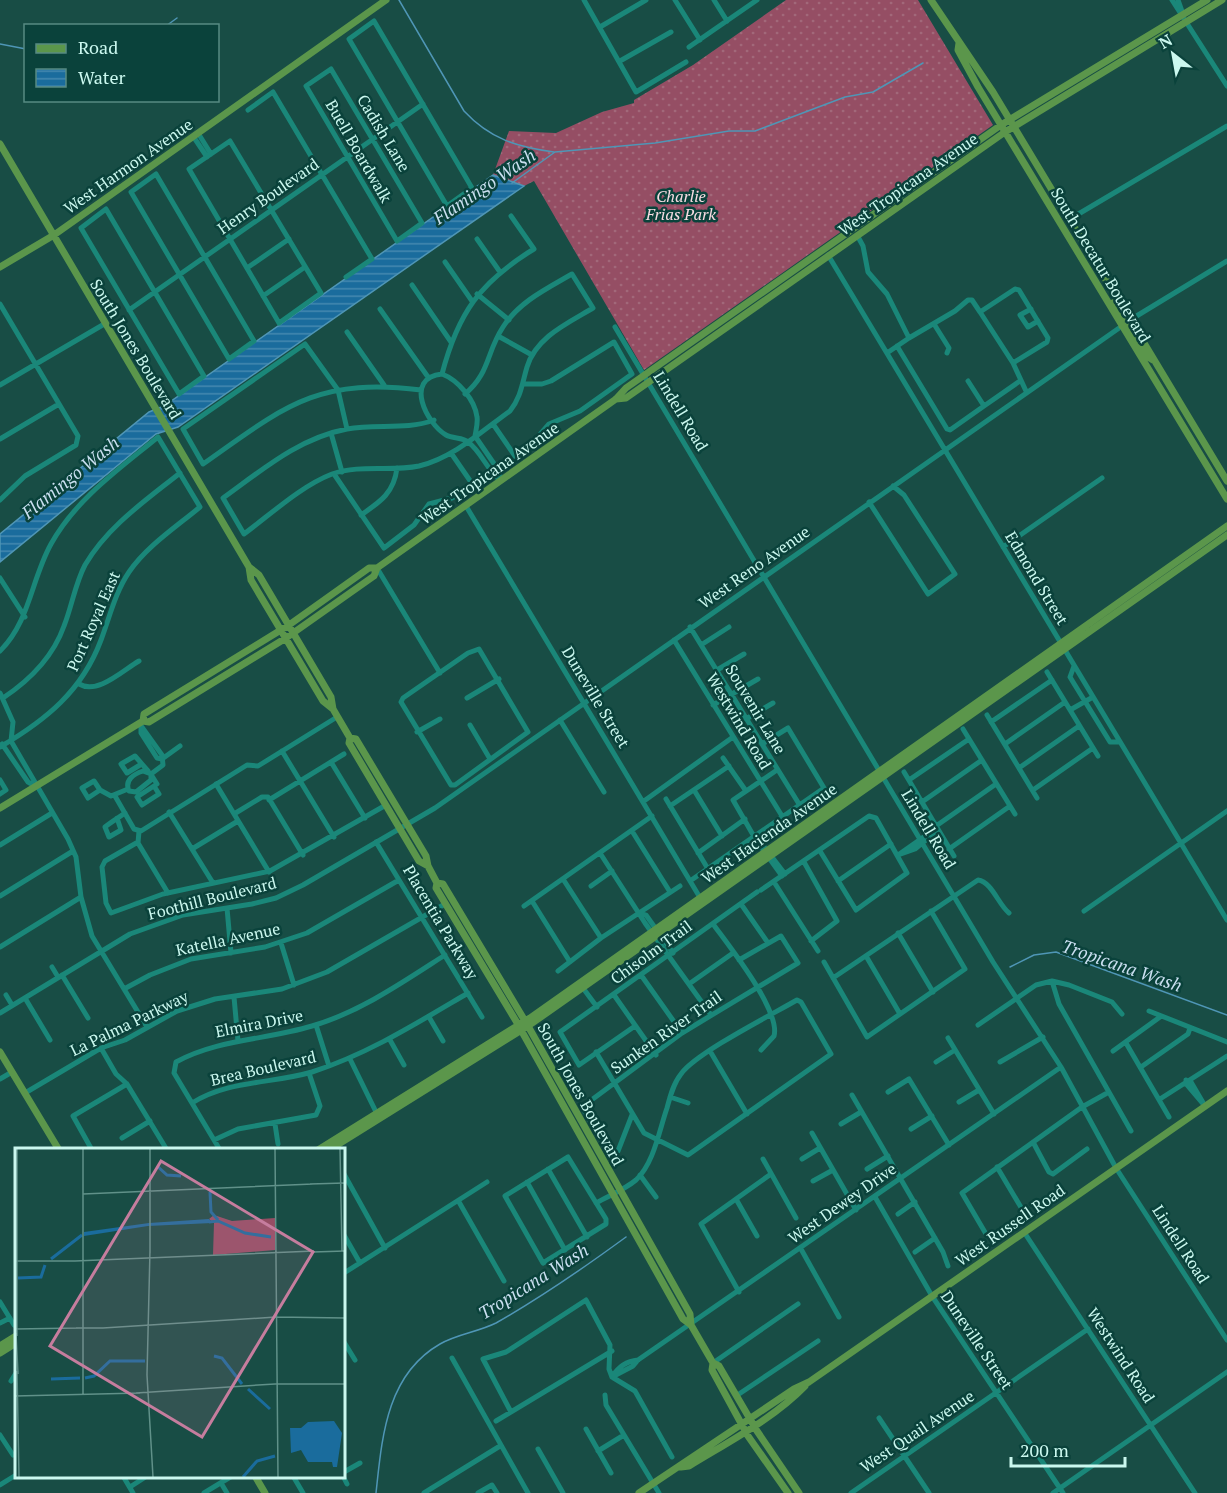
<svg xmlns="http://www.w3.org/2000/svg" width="1227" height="1493" font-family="'PT Serif',serif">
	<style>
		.grass { fill: url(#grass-dots) }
		.water { fill: url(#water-rules); stroke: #4f96b6; stroke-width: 1.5 }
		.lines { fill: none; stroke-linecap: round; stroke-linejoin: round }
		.stream { stroke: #4f96b6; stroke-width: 1.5 }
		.minor { stroke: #1a8779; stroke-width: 5 }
		.major { stroke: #5b964b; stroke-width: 7 }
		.labels { text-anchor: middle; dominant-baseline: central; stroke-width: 5; stroke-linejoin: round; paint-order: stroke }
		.street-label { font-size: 16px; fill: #cbf8ef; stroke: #0a423b }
		.park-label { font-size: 16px; font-style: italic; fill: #f9dce3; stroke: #0a423b }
		.water-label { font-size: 18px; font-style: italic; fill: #cadff0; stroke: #0a423b }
		.inset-river { fill: none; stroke: #1a6c9d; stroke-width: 3 }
		.inset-road { fill: none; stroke: #609189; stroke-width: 1.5 }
		.view { fill: #c67d9e; fill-opacity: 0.15; stroke: #c67d9e; stroke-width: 3 }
		.inset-edge { fill: none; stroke: #cbf8ef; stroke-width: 3 }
	</style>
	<defs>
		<pattern id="grass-dots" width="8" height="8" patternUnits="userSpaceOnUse" patternTransform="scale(1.5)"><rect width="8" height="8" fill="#954e64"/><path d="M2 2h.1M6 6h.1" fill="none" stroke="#a2687a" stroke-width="1.8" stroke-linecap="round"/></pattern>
		<pattern id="water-rules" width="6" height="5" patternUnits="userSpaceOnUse" patternTransform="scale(1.5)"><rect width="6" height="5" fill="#1a6c9d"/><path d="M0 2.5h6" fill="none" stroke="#4589b0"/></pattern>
	</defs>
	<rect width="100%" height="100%" fill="#184d45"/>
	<path class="grass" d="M786,0H918L993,125L644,370L534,181L524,186L493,175L509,131L556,133L602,112L634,103V100L693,65Z"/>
	<path class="water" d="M493,175L524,186L178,427L156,434L0,562V534L149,412L164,406Z"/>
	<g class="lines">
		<path class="stream" d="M399,0L464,111C490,139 517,147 554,152
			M166,26L177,18
			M0,44L26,49
			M512,183L555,152L655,143L729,131H755L845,97L873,92L923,63
			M1010,967L1034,955L1056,952L1227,1015
			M376,1493C382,1438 386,1375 440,1344C457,1334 478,1332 496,1323C540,1298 585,1267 626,1237"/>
		<path class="minor" d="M584,0L636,92L686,62
			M675,0L700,40
			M714,0L727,21
			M1172,0L1227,86
			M1178,0L1183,14
			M374,21L472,188L447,206L349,39Z
			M600,27L646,0
			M689,47L757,0
			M620,61L671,32
			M331,69L422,223L397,241L306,86Z
			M248,110L273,92L372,259L346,277
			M198,133L211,154
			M193,136L207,157
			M230,141L321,293L279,323L189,169Z
			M156,174L254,341L229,359L131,192Z
			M106,209L204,376L179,394L81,228Z
			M1070,219L1227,126
			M857,235L863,246L868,272L887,294L909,338L887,353
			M477,239L500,272
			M828,255L1227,920
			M445,262L472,301
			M247,268L289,239
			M412,285L451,342
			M477,294L509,320
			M263,296L305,267
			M0,304L78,436L76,445L25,476L0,500
			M380,309L428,377
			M1031,309L1020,315L1028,327L1038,321
			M129,310L423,104
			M1130,320L1227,261
			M934,324L949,348L947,353
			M615,327L993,962L1061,1067L1116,1168L1227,1340
			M347,332L384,385
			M498,336L532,355
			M909,338L955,311L968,300H972L980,312L1015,289L1019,290L1048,338L1047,342L1013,363L980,312
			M897,346L947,429L950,430L984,406
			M1013,363L1026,391
			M442,374C458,380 475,400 477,417C478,423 476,430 475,436L499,471L501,481C487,471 482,452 468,442C463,437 453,439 446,435C427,424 403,378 442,374Z
			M442,374C458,313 480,282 534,249L511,216
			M968,381L984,406L1020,381
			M0,385L106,323
			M434,420C405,431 376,423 347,429C299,438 262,470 223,498L244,534C271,514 301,486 332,474C361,464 390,472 419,466C453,458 482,431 510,411C521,397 522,384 527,367C536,337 568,323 593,308L572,274C546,289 519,302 503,327C486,353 490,373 465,394
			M493,424L515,456L530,446L549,424L580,411L632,374L614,342L551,381L542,384H524
			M347,429L338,390L305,344L183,429L203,464C284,407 316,377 421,390
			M331,433L342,472
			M0,439L59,404
			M334,474L384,548L414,525L429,504L452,498L473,485L451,453
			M869,502L928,594L955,574L904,495L893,486
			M466,506L702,901
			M361,515C380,502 394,493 397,468
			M1003,547L1102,478
			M377,568L440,673
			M0,578L25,617
			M690,627L799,804
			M674,640L782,816
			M701,645L729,627
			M479,649L528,732L455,785H451L401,702L403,698L468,653Z
			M0,651C30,621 31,580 51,544C76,499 119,469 158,437L200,507C176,527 147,546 129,572C115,593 110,616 101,640C82,691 46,720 0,747
			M1074,666L1070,677L1073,682L1110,742H1120
			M717,670L744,654
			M1047,672L1098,756
			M79,684C98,695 123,670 139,661
			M0,693L13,722L11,741L68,839L76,857L81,897L92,936L147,1027
			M3,698C30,680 53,657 64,626C72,606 75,584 85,565C108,526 145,501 180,473
			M467,698L499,679
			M713,705L758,679
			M1070,710L1093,697
			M987,715L1037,798
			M746,719L773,703
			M560,720L604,792
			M991,722L1052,680
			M139,723L162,755L163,765L151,774
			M470,725L490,759
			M141,727V733L157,758L162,759
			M963,729L1015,814
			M417,732L440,719
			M2,744L28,782L35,786
			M1005,744L1065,702
			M282,751L334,837
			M723,758L746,791
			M162,759L180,746
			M331,762L365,818
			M140,765L127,773L121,764L135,756L148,771
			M1019,768L1079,726
			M777,770L733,800L756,840L782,876
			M143,771L151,774V780L136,792L129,791C124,780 134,774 143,771Z
			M904,772L954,856
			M152,776L157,784L137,797L142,805L159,794L154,786
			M0,780L6,790L0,794
			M909,780L969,739
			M216,784L269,872
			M100,790L88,798L82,788L94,781L100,790L111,796L128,789
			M694,790L722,836
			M1033,790L1093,748
			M115,796L134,829L141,831L247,765L258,766L337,717
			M666,799L708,869
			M269,800L344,754
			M644,801L733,737
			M922,802L982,760
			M670,806L729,766
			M169,812L213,883
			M234,814L262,797H268L303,855
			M117,818L121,830L109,837L105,827C111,822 118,818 125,813
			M936,826L996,784
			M139,831L138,843L168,893
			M632,831L670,892
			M755,835L785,874
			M138,842L105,861L102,867L106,903L111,913L163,894L270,871L386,805
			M376,842L482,1017
			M0,845L52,813
			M192,849L238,821
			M949,849L1010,806
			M600,853L645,923L711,1015
			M698,853L745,819
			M898,855L915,849L938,830
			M898,855L935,829L938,830
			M804,862L837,921L811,941
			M563,879L601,938
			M690,881L824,788L788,728L762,744
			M838,881L891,844
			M774,882L818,951
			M591,886L612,871
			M761,890L869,816L876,818L907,873L856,910L820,851
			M0,896L73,851
			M532,901L570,962
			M741,904L768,943
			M524,906L652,816
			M227,908L231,953
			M1084,911L1227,811
			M640,913L646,915L673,953
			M713,924C729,946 781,1011 774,1036L761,1050
			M898,933L933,992
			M281,943L294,985
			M0,947L81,897
			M866,956L900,1014
			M824,962L867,1037L965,969L931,911
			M52,967L58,977
			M558,971L601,938L680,886
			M62,975L88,1018
			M641,975L682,1033
			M833,978L978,880C992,882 998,904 1009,913
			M1052,981L1059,1004L1131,1131
			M580,984L597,1007
			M689,984L733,953
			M124,989L150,975L191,959L265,947L307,933L399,880
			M6,995L12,1005
			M614,995L656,1055
			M234,997L238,1041
			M25,998L50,1040
			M1149,1011L1227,1042
			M0,1013L130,934L183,915L252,904L276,898L303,885L435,808L1122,326
			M429,1017L443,1041
			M316,1025L329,1066
			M978,1025L1036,985L1052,981L1069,985L1112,1002L1122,1014
			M635,1026L579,1065L560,1032L757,892
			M948,1038L994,1114
			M390,1040L404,1065
			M1126,1043L1169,1117
			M101,1048L116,1074L127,1084L167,1150
			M710,1051L747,1114
			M1113,1051L1160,1017
			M596,1052L644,1133L688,1155L831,1054L801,1002L797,1000C771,1015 696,1053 681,1074C673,1084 670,1097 667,1108C659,1131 654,1163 636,1180C624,1190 610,1195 596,1203
			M350,1059L378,1116
			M936,1062L955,1050
			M1000,1062L1043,1037
			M1141,1067L1188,1034L1190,1028
			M0,1079L12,1072
			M1186,1080L1191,1082L1205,1106
			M1186,1080L1187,1085L1204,1105
			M888,1092L909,1079L949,1145
			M25,1093L101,1048L125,1040L177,1011L215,999L282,989L327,972L445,904
			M852,1095L943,1252L948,1266
			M670,1097L688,1103
			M1160,1099L1227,1056
			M959,1102L979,1090
			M192,1103C229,1080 271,1084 312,1072C368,1054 417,1023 468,993
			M632,1115L618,1151L610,1154L582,1107L682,1033L798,963L781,936L739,960
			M275,1124L278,1144
			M841,1124L861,1112
			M911,1129L932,1116
			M812,1133L856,1210
			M122,1138L150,1121
			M214,1140L238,1129L316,1115L320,1106L309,1073
			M1033,1142L1049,1172L1053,1174L1087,1149
			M92,1150L73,1116L127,1084
			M220,1150L174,1073L176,1062C218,1039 266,1040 312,1026C360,1012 403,982 445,955
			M568,1157L606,1219V1224L543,1263L505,1196Z
			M763,1159L796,1218
			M802,1159L820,1148
			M997,1167L1022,1209
			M548,1169L587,1237
			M867,1169L888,1156
			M344,1174L385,1248
			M640,1175L656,1197
			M813,1181L833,1170
			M527,1182L565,1250
			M875,1197L932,1296L1063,1493
			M736,1199L757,1236
			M459,1202L504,1281
			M898,1214L915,1202
			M1024,1232L1195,1493
			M986,1234L962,1193L1082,1107L1109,1092
			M344,1235L360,1263
			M801,1249L839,1317
			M915,1252L935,1238
			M344,1273L487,1182
			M739,1292L701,1224L771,1174
			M0,1302L14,1325
			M0,1323L10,1318
			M344,1342L355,1360
			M452,1358L528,1493
			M713,1363L798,1304
			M612,1377L633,1366L638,1360L1061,1067
			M612,1377C618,1367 627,1361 638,1360
			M11,1381L16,1373
			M605,1395L606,1405L659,1493
			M736,1396L818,1341
			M511,1412L483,1359L506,1352L586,1300L610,1345L609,1369L612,1377L635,1391L672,1457
			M879,1418L929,1493
			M496,1421L612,1351
			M586,1429L611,1473
			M0,1435L13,1455
			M538,1449L563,1493
			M598,1451L624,1435
			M344,1472L360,1463
			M123,1476L133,1493
			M293,1476L303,1493
			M343,1476L347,1484
			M221,1483L227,1493
			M0,1485L16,1475
			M130,1487L147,1476
			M204,1493L232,1476
			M424,1493L500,1446
			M478,1493L492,1485L497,1493
			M851,1493L1088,1329
			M1053,1493L1227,1372"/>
		<path class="major" d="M931,0L993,92L1227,481
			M959,43L958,50L978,87L1227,499
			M0,144L249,567L259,575L331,697L333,709
			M0,267L54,235L386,0
			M1113,303L1125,319L1130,320
			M1122,326L1128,327L1145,355L1153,360
			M616,399L626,398L1005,132L1222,0
			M249,567L251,580L323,701L333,709L350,738L356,739L426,856L428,866L437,883L436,888L516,1021L683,1319L691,1325L713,1363L719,1366L757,1431L799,1493
			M143,721L144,714L289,625L369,568H377
			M350,738L349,743L419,861L428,866
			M0,808L143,721L149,722L286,638L374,576L377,568L616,399L626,388L1001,125L1207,0
			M437,883L443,884L528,1026L690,1314L691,1325
			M0,1052L59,1150
			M318,1150L530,1018L1227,526
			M329,1150L528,1026L1227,535
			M0,1346L16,1336
			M0,1353L16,1343
			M713,1363L712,1370L748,1436L788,1493
			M681,1467L689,1466C728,1442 773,1419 805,1386
			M255,1476L265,1493
			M639,1493L794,1389L809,1382L1227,1091"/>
	</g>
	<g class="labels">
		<g class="street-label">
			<text transform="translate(384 133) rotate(59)">Cadish Lane</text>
			<text transform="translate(359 151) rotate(60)">Buell Boardwalk</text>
			<text transform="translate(128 166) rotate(-35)">West Harmon Avenue</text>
			<text transform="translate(908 184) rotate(-35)">West Tropicana Avenue</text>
			<text transform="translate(268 196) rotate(-35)">Henry Boulevard</text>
			<text transform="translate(1101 265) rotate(59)">South Decatur Boulevard</text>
			<text transform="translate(136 349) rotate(59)">South Jones Boulevard</text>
			<text transform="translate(681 411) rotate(59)">Lindell Road</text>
			<text transform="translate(489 473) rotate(-35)">West Tropicana Avenue</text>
			<text transform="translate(754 567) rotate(-35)">West Reno Avenue</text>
			<text transform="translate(1037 578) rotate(59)">Edmond Street</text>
			<text transform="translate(93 621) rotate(-66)">Port Royal East</text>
			<text transform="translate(596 697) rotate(59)">Duneville Street</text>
			<text transform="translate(756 709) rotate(59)">Souvenir Lane</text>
			<text transform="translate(739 721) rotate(59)">Westwind Road</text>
			<text transform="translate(929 829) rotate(59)">Lindell Road</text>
			<text transform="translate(769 833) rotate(-35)">West Hacienda Avenue</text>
			<text transform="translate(212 898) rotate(-14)">Foothill Boulevard</text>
			<text transform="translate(441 922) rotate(59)">Placentia Parkway</text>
			<text transform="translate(228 939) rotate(-12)">Katella Avenue</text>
			<text transform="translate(651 952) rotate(-36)">Chisolm Trail</text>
			<text transform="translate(129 1023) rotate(-26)">La Palma Parkway</text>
			<text transform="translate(259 1023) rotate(-11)">Elmira Drive</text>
			<text transform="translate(666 1032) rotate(-35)">Sunken River Trail</text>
			<text transform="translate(263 1068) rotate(-13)">Brea Boulevard</text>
			<text transform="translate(581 1094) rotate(61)">South Jones Boulevard</text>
			<text transform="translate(842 1203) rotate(-35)">West Dewey Drive</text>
			<text transform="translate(1010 1225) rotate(-35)">West Russell Road</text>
			<text transform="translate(1181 1244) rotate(57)">Lindell Road</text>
			<text transform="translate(977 1340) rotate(56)">Duneville Street</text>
			<text transform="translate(1121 1355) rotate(57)">Westwind Road</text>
			<text transform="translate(917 1431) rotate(-34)">West Quail Avenue</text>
		</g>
		<g class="park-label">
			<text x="681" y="196">Charlie<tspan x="681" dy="18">Frias Park</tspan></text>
		</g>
		<g class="water-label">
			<text transform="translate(484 186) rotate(-34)">Flamingo Wash</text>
			<text transform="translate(70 477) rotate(-39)">Flamingo Wash</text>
			<text transform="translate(1122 965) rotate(19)">Tropicana Wash</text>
			<text transform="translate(533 1281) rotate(-32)">Tropicana Wash</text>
		</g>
	</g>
	<g transform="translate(15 1148)">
		<rect width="330" height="330" fill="#184d45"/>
		<path d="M199,67L217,73L260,70V102L198,107L199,75L194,71Z" fill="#954e64"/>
		<path d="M194,71L197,75L133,78L69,88V84L134,75ZM319,273L327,285L322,319H318L317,314H293L286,302L276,305L275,280H286L293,274Z" fill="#1a6c9d"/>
		<path class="inset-river" d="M142,18L152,27L166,28M195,44L196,64L203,72M194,74L203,73L230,85L256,89M36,111L67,87M3,130L26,129L30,117M199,208L207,210L227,236M70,230L79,228L95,213H130M36,231L65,230M233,241L255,261M228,329L242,313L260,308"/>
		<path class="inset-road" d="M260,1L263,329M325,1L327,104M295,36L330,35M68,46L298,36M135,102L132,227L138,329M298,104L330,103M135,105V1M0,113H63M60,113L299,103M61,180H89M88,180L261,169L330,170M0,181L64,180M1,185L3,226M2,188V1M2,223L4,329M121,245L260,236H330M68,247V1M0,248L125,245"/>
		<path class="view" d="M146,13L298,104L187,289L35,198Z"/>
		<rect width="330" height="330" class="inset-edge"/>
	</g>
	<rect x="24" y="24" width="195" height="78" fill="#0a423b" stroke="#578b83" stroke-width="1.5"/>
	<rect x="36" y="44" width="30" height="9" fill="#5b964b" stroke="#578b83" stroke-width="1.5"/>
	<text x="78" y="54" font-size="18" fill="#cbf8ef">Road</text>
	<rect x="36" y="69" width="30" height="18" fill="url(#water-rules)" stroke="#578b83" stroke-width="1.5"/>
	<text x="78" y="84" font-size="18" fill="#cbf8ef">Water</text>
	<g transform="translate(1173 54) rotate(329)" stroke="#0a423b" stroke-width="4.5" paint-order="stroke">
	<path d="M0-4.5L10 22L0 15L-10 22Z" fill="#cbf8ef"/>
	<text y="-9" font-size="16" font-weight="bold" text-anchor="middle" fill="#cbf8ef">N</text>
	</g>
	<path d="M1011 1457v9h114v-9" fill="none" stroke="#cbf8ef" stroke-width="3"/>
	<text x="1020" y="1457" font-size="18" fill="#cbf8ef" stroke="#0a423b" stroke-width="4.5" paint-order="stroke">200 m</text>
</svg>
